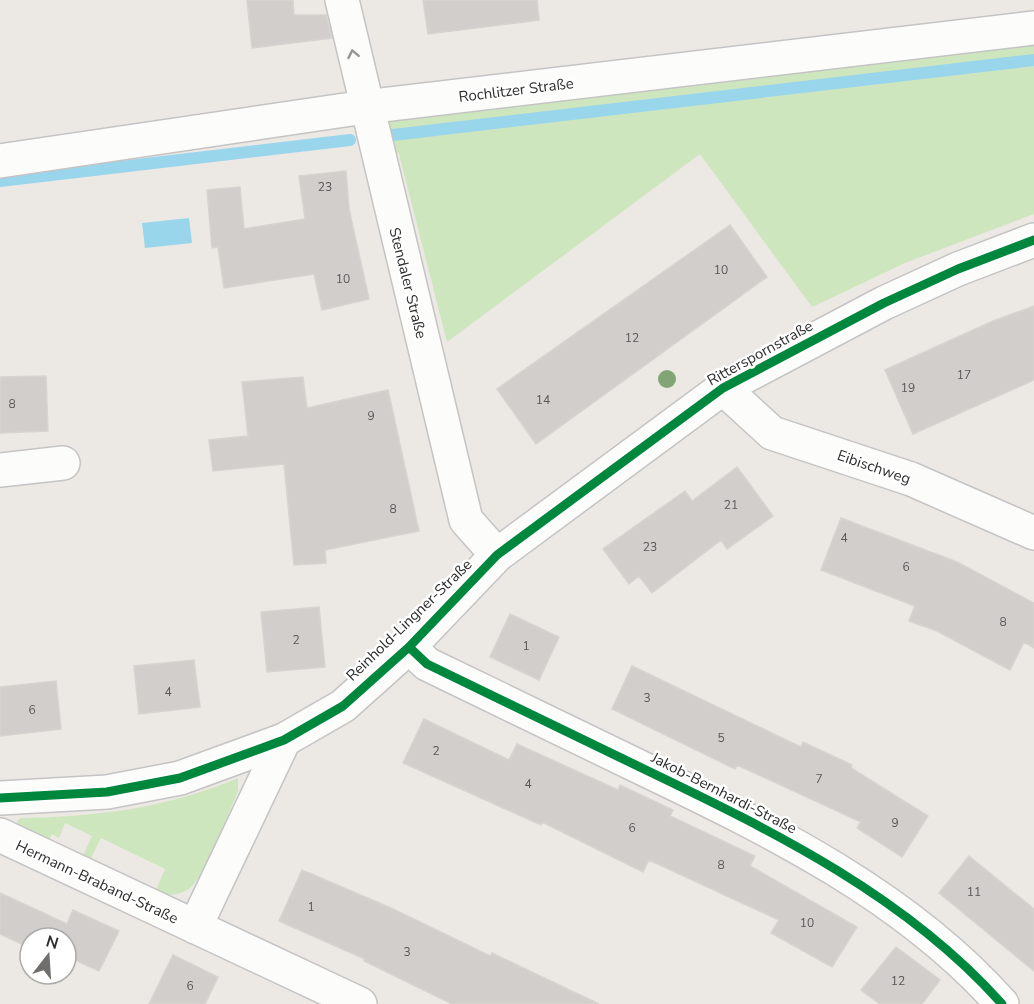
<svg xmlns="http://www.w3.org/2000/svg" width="1034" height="1004" font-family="'Nunito Sans',sans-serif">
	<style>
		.green { fill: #cee6be }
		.water { fill: #99d6ec }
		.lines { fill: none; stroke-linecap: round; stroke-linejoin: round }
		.stream { stroke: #99d6ec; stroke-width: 12 }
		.building { fill: #d1cecb; stroke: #d7d4d0; stroke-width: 1.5 }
		.minor-casing { stroke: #c5c4c5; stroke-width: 36 }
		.minor { stroke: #fcfcfb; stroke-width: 33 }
		.cycleway-casing { stroke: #fff; stroke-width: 13 }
		.cycleway { stroke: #00873e; stroke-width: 9 }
		.tree { fill: #82a575 }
		.oneway { stroke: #959594 }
		.labels { text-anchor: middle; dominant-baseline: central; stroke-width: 5; stroke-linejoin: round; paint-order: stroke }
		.number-label { font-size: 12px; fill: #585857 }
		.street-label { font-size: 15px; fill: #2e2e2e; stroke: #fff }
	</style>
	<rect width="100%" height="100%" fill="#ece8e4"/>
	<path class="green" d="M1034,42V214L905,263L812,307L700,154L447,342L399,154L391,147L386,126L394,118Z
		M238,778V791C229,812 205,876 190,888C179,896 168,896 155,893L165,869L101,838L89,862L82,858L92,836L65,823L59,838L52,834L48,842L18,827L17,822L20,818C95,817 168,808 238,778Z"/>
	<path class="water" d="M189,218L192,243L145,248L142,223Z"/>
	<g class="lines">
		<path class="stream" d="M393,135L1034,60
			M0,181L350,140"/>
	</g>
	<path class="building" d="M247,0H293L294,15H326L332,38L252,48Z
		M423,0H537L539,20L428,34Z
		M346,171L349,209L369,299L322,310L314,274L224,288L218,247L212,248L207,190L240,187L244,229L305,219L299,176Z
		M730,225L767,277L536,444L497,389Z
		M1034,306V380L913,434L885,370L993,321Z
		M46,376L48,431L0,433V377Z
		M303,377L307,408L388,390L419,531L325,550L326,563L294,565L284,464L213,471L209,440L248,436L242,382Z
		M737,467L773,516L727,549L721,540L652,593L639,576L629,584L603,549L685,491L692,501Z
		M841,518L957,562L1034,603V648L1024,642L1010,670L937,631L909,621L915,606L821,570Z
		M319,607L325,667L267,672L261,612Z
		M510,614L559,637L539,680L490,657Z
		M194,660L200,707L139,714L134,666Z
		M632,666L801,747L803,742L852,765L851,768L928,816L902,857L857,828L861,822L737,765L735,769L612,709Z
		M56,681L61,729L0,736V687Z
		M424,719L509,760L517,744L618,790L620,785L673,810L670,816L755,856L750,866L857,927L832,967L771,933L779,920L649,860L643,872L542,822L541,825L403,763Z
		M969,856L1034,909V971L939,893Z
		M302,870L391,908L490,956L492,953L599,1004H452L364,961L365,959L279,921Z
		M0,893L67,924L73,910L119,931L99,971L66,956V938H30V948L0,934Z
		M896,947L940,980L922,1004H880L861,990Z
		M173,955L218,977L205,1004H149Z"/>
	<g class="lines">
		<defs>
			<path id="minor" d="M342,0L466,520L497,555
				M0,161L365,107L1034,28
				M723,388L772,433L911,479L1034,533
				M0,470L63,463
				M409,647L427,664C501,700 575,735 648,771C775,832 907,897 1002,1004
				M0,798L107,792L180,778L284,740L343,706L409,647L497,555L723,388L884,303L958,269L1034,240
				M0,835L360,1004
				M195,927L284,740"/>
		</defs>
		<use href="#minor" class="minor-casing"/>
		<use href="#minor" class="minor"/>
		<defs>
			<path id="cycleway" d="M409,647L427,664C501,700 575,735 648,771C775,832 907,897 1002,1004
				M0,798L107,792L180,778L284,740L343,706L409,647L497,555L723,388L884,303L958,269L1034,240"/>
		</defs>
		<use href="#cycleway" class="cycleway-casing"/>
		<use href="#cycleway" class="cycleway"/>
	</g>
	<circle class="tree" cx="667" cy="379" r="9"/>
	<defs><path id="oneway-chevron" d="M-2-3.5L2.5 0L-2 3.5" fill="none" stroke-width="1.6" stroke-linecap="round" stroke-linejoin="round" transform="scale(1.5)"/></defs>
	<use class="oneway" href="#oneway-chevron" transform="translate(353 54) rotate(-102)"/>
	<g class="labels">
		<g class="number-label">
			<text x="325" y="187">23</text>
			<text x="721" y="270">10</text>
			<text x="343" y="279">10</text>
			<text x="632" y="338">12</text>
			<text x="964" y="375">17</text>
			<text x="908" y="388">19</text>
			<text x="543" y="400">14</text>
			<text x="12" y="404">8</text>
			<text x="371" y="416">9</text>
			<text x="731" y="505">21</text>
			<text x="393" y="509">8</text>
			<text x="844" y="538">4</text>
			<text x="650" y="547">23</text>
			<text x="906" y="567">6</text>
			<text x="1003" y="622">8</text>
			<text x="296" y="640">2</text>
			<text x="526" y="646">1</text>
			<text x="168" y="692">4</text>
			<text x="647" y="698">3</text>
			<text x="32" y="710">6</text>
			<text x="721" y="738">5</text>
			<text x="436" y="751">2</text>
			<text x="819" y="779">7</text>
			<text x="528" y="784">4</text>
			<text x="895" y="823">9</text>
			<text x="632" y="828">6</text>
			<text x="721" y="865">8</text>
			<text x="974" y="892">11</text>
			<text x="311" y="907">1</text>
			<text x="807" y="923">10</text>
			<text x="407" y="952">3</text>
			<text x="898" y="981">12</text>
			<text x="190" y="986">6</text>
		</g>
		<g class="street-label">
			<text transform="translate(516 90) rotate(-7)">Rochlitzer Straße</text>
			<text transform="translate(408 283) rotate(76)">Stendaler Straße</text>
			<text transform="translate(760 353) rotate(-29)">Ritterspornstraße</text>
			<text transform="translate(874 467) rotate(19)">Eibischweg</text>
			<text transform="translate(409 620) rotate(-44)">Reinhold-Lingner-Straße</text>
			<text transform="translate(724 793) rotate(27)">Jakob-Bernhardi-Straße</text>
			<text transform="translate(97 882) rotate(25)">Hermann-Braband-Straße</text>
		</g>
	</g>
	<g transform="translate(48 956) rotate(17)"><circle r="28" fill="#ffffff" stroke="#ababab" stroke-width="1.5"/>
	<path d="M0-4.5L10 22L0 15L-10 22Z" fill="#706f6e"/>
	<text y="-9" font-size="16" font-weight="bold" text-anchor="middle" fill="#2e2e2e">N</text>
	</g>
</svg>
